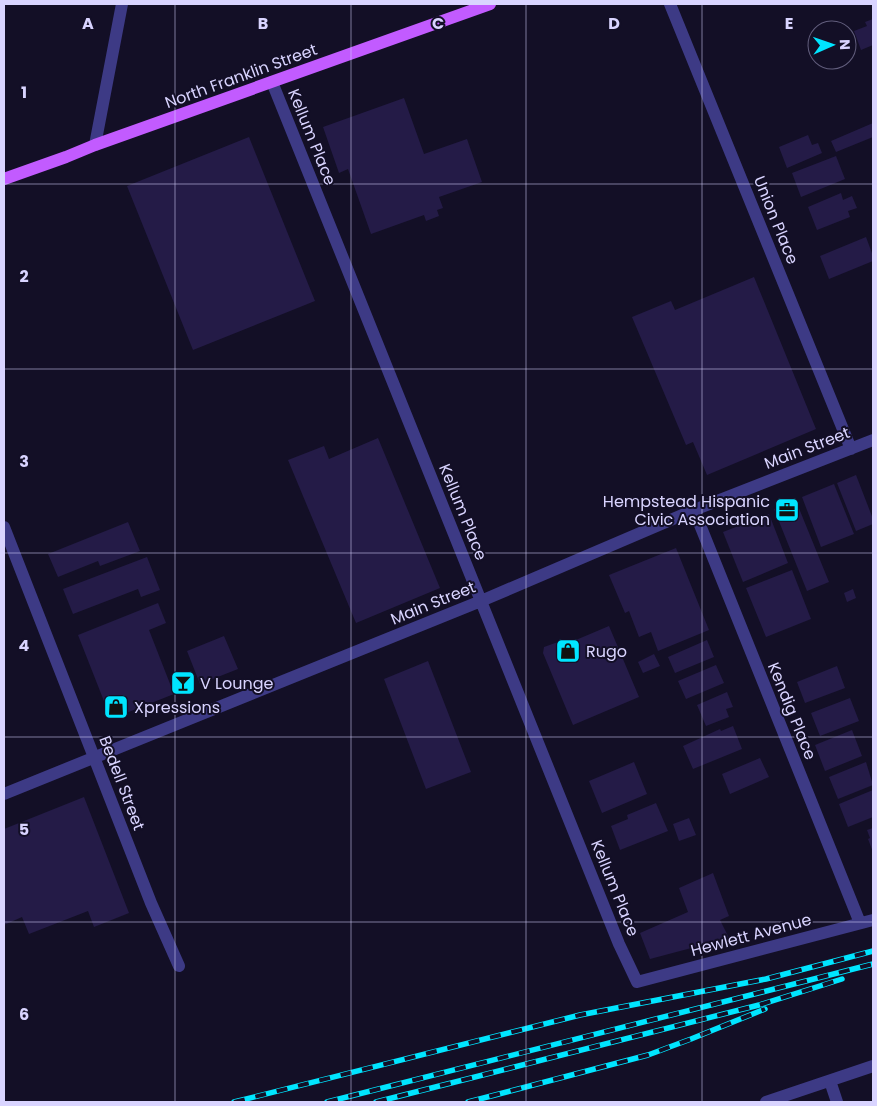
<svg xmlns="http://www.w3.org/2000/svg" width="877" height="1106" font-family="Poppins,sans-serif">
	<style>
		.building { fill: #241b47 }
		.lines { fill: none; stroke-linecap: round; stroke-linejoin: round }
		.minor { stroke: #3d3a85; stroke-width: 12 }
		.major { stroke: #c25bff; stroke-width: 12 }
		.rail-casing { stroke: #00e5ff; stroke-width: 5.5 }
		.rail { stroke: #130f26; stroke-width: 4; stroke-dasharray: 11; stroke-linecap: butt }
		.grid { fill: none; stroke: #d9d4ff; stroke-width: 1; stroke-opacity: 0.55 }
		.labels { text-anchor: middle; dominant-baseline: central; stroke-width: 4; stroke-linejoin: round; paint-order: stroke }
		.street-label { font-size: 16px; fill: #d9d4ff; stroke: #130f26 }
		.poi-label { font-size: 16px; fill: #d9d4ff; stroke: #130f26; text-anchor: start }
		.grid-label { font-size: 16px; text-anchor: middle; font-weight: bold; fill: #d9d4ff; stroke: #130f26; stroke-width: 4; stroke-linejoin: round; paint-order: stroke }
	</style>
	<rect width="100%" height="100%" fill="#130f26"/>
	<path class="building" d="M873,19V45L861,50L854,31L867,26L865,22Z
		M404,98L424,154L467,139L482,182L439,197L443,208L437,210L439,216L426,221L424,215L371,234L348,169L339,173L323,127Z
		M873,123V137L836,152L831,141Z
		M808,135L812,145L818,143L822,153L787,168L779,147Z
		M249,137L315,301L193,350L127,186Z
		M836,156L845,179L801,197L792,173Z
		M841,193L843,200L852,196L857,208L848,211L850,217L817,230L808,207Z
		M866,237L873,256V261L829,279L820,256Z
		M754,277L816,429L707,475L693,442L686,445L632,317L671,301L675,310Z
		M378,438L440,588L356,623L288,460L324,446L329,459Z
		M856,475L873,519V524L856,531L837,483Z
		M834,484L854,534L821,547L802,497Z
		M796,501L829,582L807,591L774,509Z
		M769,514L788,563L743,582L723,532Z
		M128,522L140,551L100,566L98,561L58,577L48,554Z
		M676,548L709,630L658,651L651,632L639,637L629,611L625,613L609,575Z
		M147,557L160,590L141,597L138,589L73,614L63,589Z
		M792,570L811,619L766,637L746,588Z
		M853,589L856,598L847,602L844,593Z
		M158,603L166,623L149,630L174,694L111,719L78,635Z
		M609,626L639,697L573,725L543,653L544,647L558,642L564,645Z
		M224,636L238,669L200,684L187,651Z
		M707,640L714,657L675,673L668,657Z
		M654,654L660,666L643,673L638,662Z
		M428,661L471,772L426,789L384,679Z
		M716,665L724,683L686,699L678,681Z
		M837,666L845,688L805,703L797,682Z
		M727,692L733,707L726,709L729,717L706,726L697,705Z
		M850,698L859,721L820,736L811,713Z
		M733,726L742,749L693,769L683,746L720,729L721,731Z
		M852,730L862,756L825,771L815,745Z
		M760,758L769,777L730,794L722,774Z
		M634,762L647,794L602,813L589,781Z
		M866,762L873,785L838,799L829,777Z
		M873,790V817L848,827L839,804Z
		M84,797L129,913L94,927L88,911L29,934L22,917L4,925V829Z
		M656,803L668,831L620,850L611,826L628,819L627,815Z
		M689,818L696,835L679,841L673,824Z
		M873,828V852L868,839L870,838L867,830Z
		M713,873L729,916L720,920L729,938L650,959L640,933L688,912L679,888Z"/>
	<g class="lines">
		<path class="minor" d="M670,4L851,449
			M272,82L619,944L637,982L873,920
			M95,145L122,4
			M694,510L860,923
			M4,527L151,903L179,966
			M4,794L481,601L694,510L873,440
			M830,1081L837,1102
			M766,1102L873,1066"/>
		<path class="major" d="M4,179L66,157L95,145L490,4"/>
		<defs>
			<path id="rail" d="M234,1102L580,1015L766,979L873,951
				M327,1102L873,964
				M376,1102L759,1005L842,979
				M468,1102L648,1055L691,1039L765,1009"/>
		</defs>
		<use href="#rail" class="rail-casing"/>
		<use href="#rail" class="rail"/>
	</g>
	<path class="grid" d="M175,4V1102M351,4V1102M526,4V1102M702,4V1102M4,184H873M4,369H873M4,553H873M4,737H873M4,922H873"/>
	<defs>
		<symbol id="office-square" viewBox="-11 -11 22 22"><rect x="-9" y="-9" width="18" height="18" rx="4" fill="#00e5ff" stroke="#130f26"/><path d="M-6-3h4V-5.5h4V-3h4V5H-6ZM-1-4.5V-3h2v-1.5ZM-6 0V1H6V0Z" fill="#111"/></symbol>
		<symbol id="shop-square" viewBox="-11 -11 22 22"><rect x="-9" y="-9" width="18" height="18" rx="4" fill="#00e5ff" stroke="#130f26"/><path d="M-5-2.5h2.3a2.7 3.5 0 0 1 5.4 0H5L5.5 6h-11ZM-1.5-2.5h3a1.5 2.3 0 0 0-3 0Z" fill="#111"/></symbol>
		<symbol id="bar-square" viewBox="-11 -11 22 22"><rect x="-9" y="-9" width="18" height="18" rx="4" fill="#00e5ff" stroke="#130f26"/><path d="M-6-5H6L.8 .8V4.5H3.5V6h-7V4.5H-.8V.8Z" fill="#111"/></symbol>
	</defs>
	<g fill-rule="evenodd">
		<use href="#office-square" x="773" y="496" width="28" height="28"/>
		<use href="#shop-square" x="554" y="637" width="28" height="28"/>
		<use href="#bar-square" x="169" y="669" width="28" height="28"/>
		<use href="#shop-square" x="102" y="693" width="28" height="28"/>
	</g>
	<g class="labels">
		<g class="street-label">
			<text transform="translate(241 76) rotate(-20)">North Franklin Street</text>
			<text transform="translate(312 137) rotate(68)">Kellum Place</text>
			<text transform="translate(776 220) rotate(68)">Union Place</text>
			<text transform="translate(807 448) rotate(-21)">Main Street</text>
			<text transform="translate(463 512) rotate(68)">Kellum Place</text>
			<text transform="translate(433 603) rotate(-22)">Main Street</text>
			<text transform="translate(792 711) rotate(68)">Kendig Place</text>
			<text transform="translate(122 783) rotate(69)">Bedell Street</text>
			<text transform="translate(615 888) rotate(68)">Kellum Place</text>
			<text transform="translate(751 935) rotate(-15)">Hewlett Avenue</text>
		</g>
		<g class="poi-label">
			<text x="770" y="501" text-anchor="end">Hempstead Hispanic<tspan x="770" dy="18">Civic Association</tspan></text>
			<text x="586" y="651">Rugo</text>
			<text x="200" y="683">V Lounge</text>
			<text x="134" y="707">Xpressions</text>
		</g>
	</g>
	<g class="grid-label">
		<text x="88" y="29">A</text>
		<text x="263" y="29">B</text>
		<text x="438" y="29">C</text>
		<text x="614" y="29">D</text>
		<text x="789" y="29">E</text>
		<text x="24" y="98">1</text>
		<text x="24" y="282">2</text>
		<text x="24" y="467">3</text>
		<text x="24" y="651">4</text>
		<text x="24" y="835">5</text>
		<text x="24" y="1020">6</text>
	</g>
	<rect width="877" height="1106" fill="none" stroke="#d9d4ff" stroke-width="10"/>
	<g transform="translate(832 45) rotate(88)"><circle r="24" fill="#130f26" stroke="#625e7d"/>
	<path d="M0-4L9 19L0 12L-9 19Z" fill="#00e5ff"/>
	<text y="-8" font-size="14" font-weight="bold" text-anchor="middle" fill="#d9d4ff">N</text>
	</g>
</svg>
